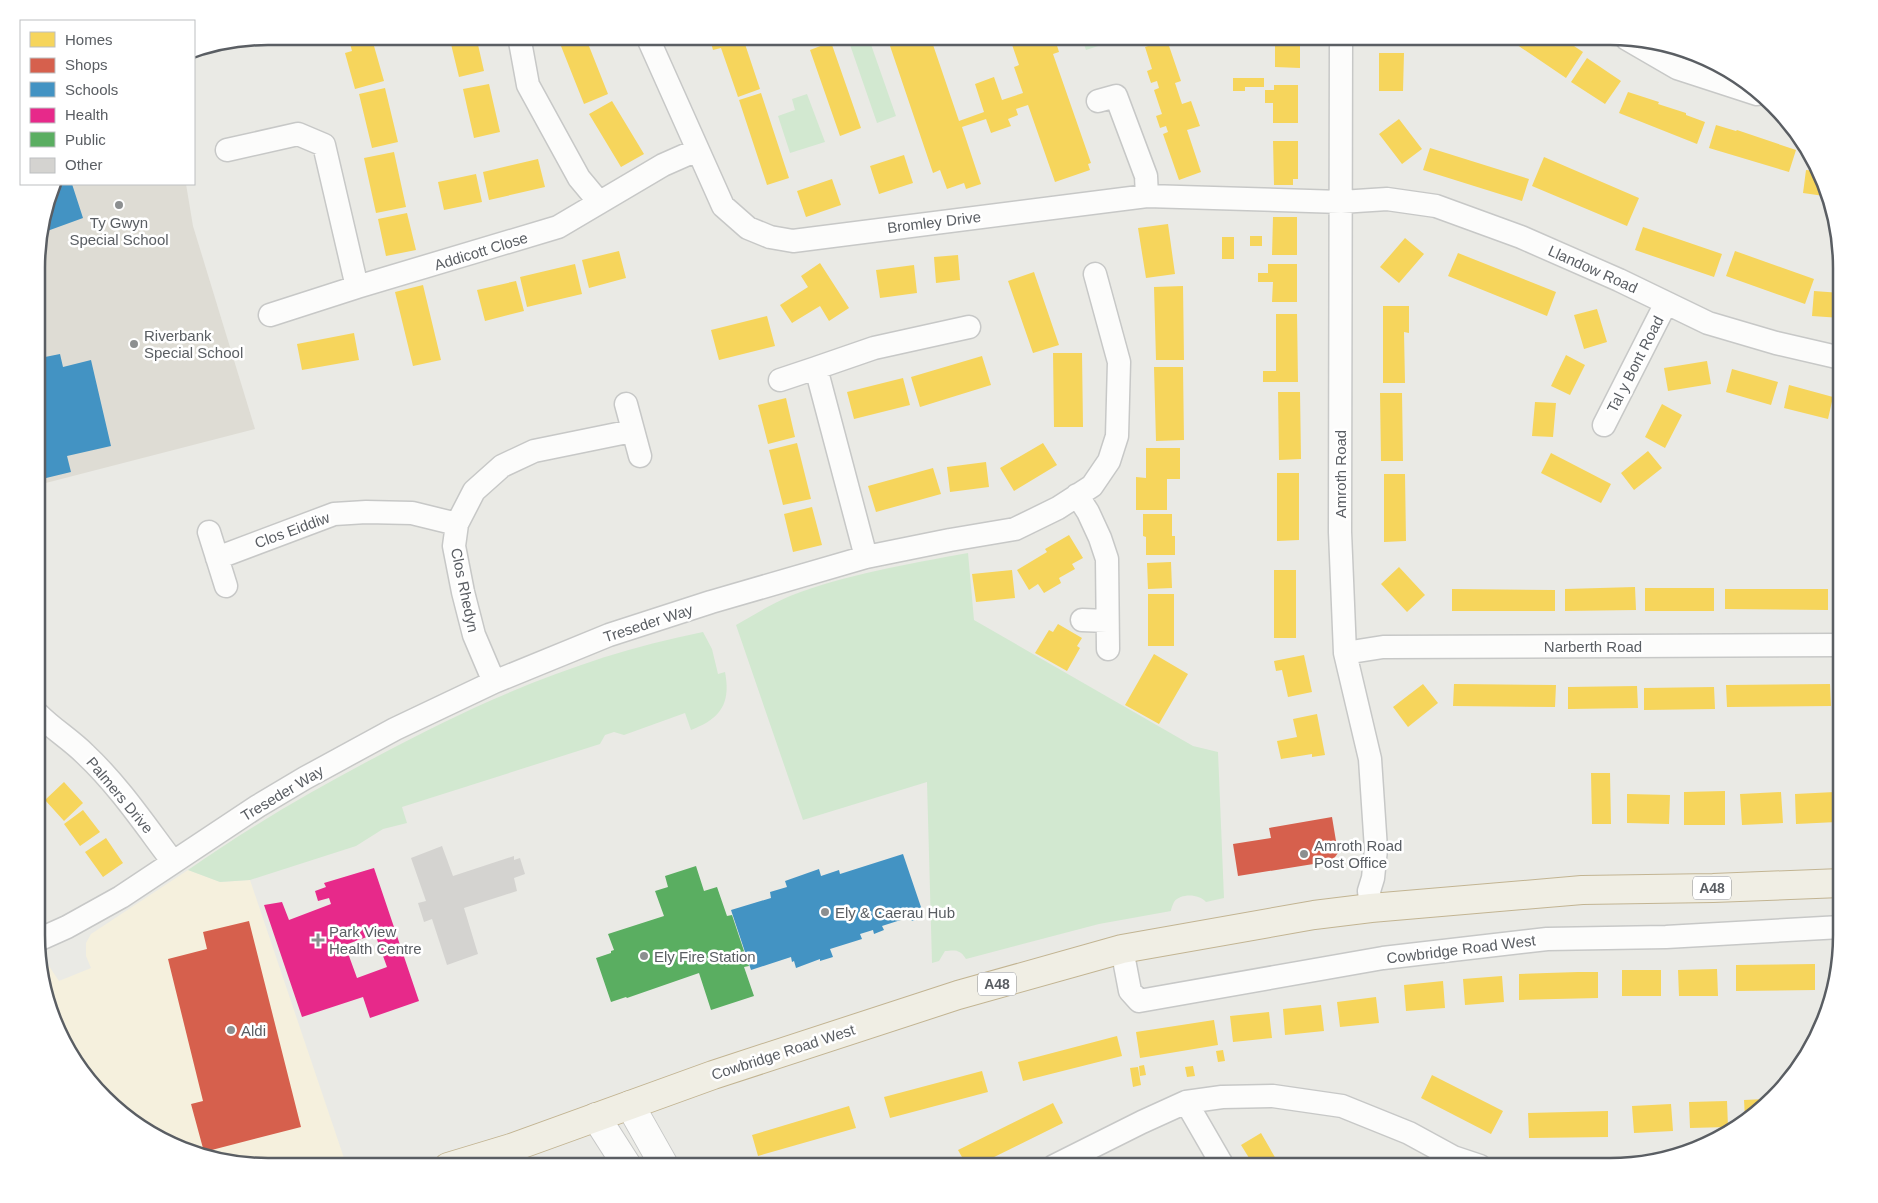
<svg xmlns="http://www.w3.org/2000/svg" width="1878" height="1203" font-family="Arial,sans-serif">
	<style>
		.commercial { fill: #f5f0dd }
		.education { fill: #dedcd4 }
		.green { fill: #d2e8d0 }
		.homes { fill: #f6d55c }
		.shops { fill: #d6604d }
		.schools { fill: #4393c3 }
		.health { fill: #e7298a; fill-rule: evenodd }
		.public { fill: #5aae61 }
		.building { fill: #d4d3d0 }
		.lines { fill: none; stroke-linecap: round; stroke-linejoin: round }
		.minor-casing { stroke: #c7c8c7; stroke-width: 25 }
		.tertiary-casing { stroke: #c7c8c7; stroke-width: 30 }
		.trunk-casing { stroke: #c2b492; stroke-width: 30 }
		.minor { stroke: #fcfcfb; stroke-width: 22 }
		.tertiary { stroke: #fcfcfb; stroke-width: 28 }
		.trunk { stroke: #f0eee4; stroke-width: 28 }
		.poi-dot { fill: #8c8f90; stroke: #fff; stroke-width: 2 }
		.labels { text-anchor: middle; dominant-baseline: central; stroke-width: 5; stroke-linejoin: round; paint-order: stroke }
		.shield { fill: #fff; stroke: #8c8e92; stroke-width: 1 }
		.shield-label { font-size: 14px; font-weight: bold; fill: #5a5e63 }
		.poi-label { font-size: 15px; fill: #5a5e63; stroke: #fff; text-anchor: start }
		.street-label { font-size: 15px; fill: #5a5e63; stroke: #fff }
		.rim { fill: none; stroke: #5a5e63; stroke-width: 2.5 }
	</style>
	<rect width="100%" height="100%" fill="#eaeae5"/>
	<path class="commercial" d="M188,870L220,882L250,880L344,1158L312,1167H267L194,1155L139,1128L67,1051L38,962L49,966L59,981L91,968L86,956V943L91,934Z"/>
	<path class="education" d="M55,184H186L193,226L255,429L38,485V238Z"/>
	<path class="green" d="M856,36H868L896,116L877,123L848,39Z
		M1081,36H1112L1113,41L1086,50Z
		M807,94L825,142L790,153L778,116L795,110L792,99Z
		M968,553L974,620L1193,746L1218,752L1224,898L1206,902C1199,894 1181,893 1174,902C1173,904 1171,909 1171,911L1099,924L966,959C960,949 955,950 945,951L939,961L932,963L927,782L803,820L736,625C754,615 771,604 790,596C847,574 908,564 968,553Z
		M703,632L712,649L718,674L725,672C731,703 721,719 691,730L685,713L624,735L614,732L605,735L600,744L402,807L407,823L383,829L356,846L250,880L220,882L188,870C248,828 311,791 376,757C480,701 586,655 703,632Z"/>
	<path class="homes" d="M348,36H380L382,44L374,46L384,81L355,89L345,53L352,51Z
		M449,36H476L484,71L459,77Z
		M557,36H585L608,94L584,104Z
		M709,36H733L735,43L744,41L760,89L738,97L721,48L713,50Z
		M910,36H923L924,38L930,36L959,121L984,112L975,84L994,77L1002,100L1023,93L1014,67L1019,65L1009,36H1054L1059,52L1053,54L1091,163L1088,164L1090,170L1055,182L1028,105L1016,109L1018,115L1008,119L1011,126L991,133L986,119L962,127L981,184L966,189L964,183L947,189L940,170L933,173L889,43Z
		M1275,36H1300V68L1275,67Z
		M1504,36H1559L1583,52L1566,78Z
		M1167,40L1181,81L1175,83L1182,104L1191,101L1200,126L1187,130L1201,172L1179,180L1163,134L1168,132L1166,126L1160,128L1156,116L1162,114L1154,90L1159,88L1157,81L1151,83L1147,71L1152,69L1145,47Z
		M831,42L861,128L840,136L810,50Z
		M1379,53H1404L1403,91H1379Z
		M1587,58L1621,81L1605,104L1571,82Z
		M1233,78H1264V87H1245V91H1233Z
		M489,84L500,132L474,138L463,89Z
		M1274,85H1298V123H1273V103H1265V90H1274Z
		M385,88L398,142L372,148L359,94Z
		M1628,92L1659,102L1658,104L1686,113V115L1705,122L1697,144L1619,113Z
		M761,93L789,178L767,185L739,100Z
		M612,101L644,154L621,167L589,114Z
		M1399,119L1422,149L1402,164L1379,134Z
		M1716,125L1736,131L1737,130L1796,150L1789,172L1709,148Z
		M1273,141H1298V179H1293V185H1274Z
		M1430,148L1529,179L1522,201L1423,170Z
		M394,152L406,207L376,213L364,158Z
		M904,155L913,183L879,194L870,166Z
		M1544,157L1639,198L1627,226L1532,186Z
		M538,159L545,187L489,200L483,172Z
		M1806,170L1817,171L1824,196L1803,193Z
		M476,174L482,202L444,210L438,182Z
		M832,179L841,205L806,217L797,191Z
		M407,213L416,250L386,256L378,219Z
		M1273,217H1297V255H1272Z
		M1168,224L1175,274L1146,278L1138,228Z
		M1643,227L1722,254L1714,277L1635,250Z
		M1250,236H1262V246H1250Z
		M1222,237H1234V259H1222Z
		M1405,238L1424,254L1399,283L1380,267Z
		M619,251L626,278L589,288L582,260Z
		M1735,251L1814,279L1805,304L1726,276Z
		M1458,253L1556,292L1547,316L1448,276Z
		M958,255L960,280L936,283L934,257Z
		M820,263L849,308L829,321L820,306L792,323L780,305L808,287L801,276Z
		M575,264L582,294L527,307L520,277Z
		M1268,264H1297V302H1272L1273,282H1258V273H1268Z
		M914,265L917,293L880,298L876,270Z
		M1034,272L1059,345L1033,353L1008,281Z
		M516,281L524,311L485,321L477,290Z
		M423,285L441,360L413,366L395,292Z
		M1183,286L1184,360H1156L1154,287Z
		M1814,291L1841,293V318L1812,316Z
		M1383,306H1409V333L1404,332L1405,383H1383Z
		M1597,309L1607,342L1584,349L1574,315Z
		M1276,314H1297L1298,382H1263V371H1276Z
		M767,316L775,346L719,360L711,330Z
		M354,333L359,360L302,370L297,344Z
		M1053,353H1082L1083,427H1054Z
		M1566,355L1585,365L1570,395L1551,386Z
		M982,356L991,385L920,407L911,377Z
		M1707,361L1711,384L1668,391L1664,368Z
		M1154,367H1183L1184,440L1156,441Z
		M1732,369L1778,382L1771,405L1726,392Z
		M903,378L910,405L854,419L847,392Z
		M1789,385L1833,397L1828,419L1784,408Z
		M1278,392H1300L1301,459L1279,460Z
		M1380,393H1402L1403,461H1381Z
		M786,398L795,437L768,444L758,405Z
		M1535,402L1556,403L1553,437L1532,436Z
		M1662,404L1682,415L1665,448L1645,437Z
		M797,443L811,499L783,505L769,450Z
		M1043,443L1057,465L1014,491L1000,468Z
		M1146,448H1180V479H1167V510H1136V477L1146,478Z
		M1648,451L1662,468L1634,490L1621,473Z
		M1551,453L1611,484L1601,503L1541,473Z
		M986,462L989,487L950,492L947,467Z
		M933,468L941,494L876,512L868,486Z
		M1277,473H1299V540L1277,541Z
		M1384,474H1405L1406,541L1384,542Z
		M812,507L822,545L793,552L784,514Z
		M1143,514H1172V536H1175V555H1146V537L1143,536Z
		M1069,535L1083,558L1072,564L1075,569L1059,578L1061,583L1044,593L1038,584L1029,590L1017,570L1047,552L1045,549Z
		M1171,562L1172,588L1148,589L1147,563Z
		M1399,567L1425,595L1407,612L1381,584Z
		M1012,570L1015,598L976,602L972,574Z
		M1274,570H1296V638H1274Z
		M1635,587L1636,610L1565,611V589Z
		M1645,588H1714V611H1645Z
		M1452,589L1555,590V611H1452Z
		M1725,589H1828V610L1725,609Z
		M1148,594H1174V646H1148Z
		M1058,624L1082,638L1077,646L1080,648L1067,671L1035,653L1049,630L1053,632Z
		M1154,654L1188,674L1159,724L1125,705Z
		M1304,655L1312,692L1288,697L1282,670L1276,671L1274,661Z
		M1423,684L1438,703L1408,727L1393,707Z
		M1454,684L1556,685L1555,707L1453,706Z
		M1830,684L1831,706L1727,707L1726,685Z
		M1637,686L1638,708L1568,709V687Z
		M1714,687L1715,709L1644,710V688Z
		M1317,714L1325,755L1312,757V754L1281,759L1277,741L1297,737L1293,719Z
		M1591,773H1610L1611,824H1592Z
		M64,782L83,803L64,821L45,800Z
		M1725,791V825H1684V792Z
		M1781,792L1783,823L1742,825L1740,794Z
		M1835,792L1837,822L1796,824L1795,794Z
		M1627,794L1670,795L1669,824L1627,823Z
		M83,810L100,832L80,846L64,824Z
		M106,838L123,863L103,877L85,852Z
		M1815,964V990L1736,991V965Z
		M1717,969L1718,996H1679L1678,970Z
		M1622,970H1661V996H1622Z
		M1578,972H1598V998L1519,1000V974Z
		M1502,976L1504,1002L1465,1005L1463,979Z
		M1443,981L1445,1008L1406,1011L1404,985Z
		M1376,997L1379,1023L1340,1027L1337,1002Z
		M1321,1005L1324,1031L1285,1035L1283,1009Z
		M1269,1012L1272,1038L1233,1042L1230,1016Z
		M1214,1020L1218,1045L1140,1058L1136,1032Z
		M1117,1036L1122,1056L1023,1081L1018,1062Z
		M1223,1050L1225,1061L1218,1062L1216,1051Z
		M1144,1065L1146,1075L1140,1076L1139,1066Z
		M1193,1066L1195,1076L1187,1077L1185,1067Z
		M1138,1067L1141,1085L1133,1087L1130,1068Z
		M982,1071L988,1092L890,1118L884,1097Z
		M1432,1075L1503,1111L1491,1134L1421,1098Z
		M1765,1099L1753,1110L1745,1118L1744,1100Z
		M1727,1101L1728,1127L1690,1128L1689,1102Z
		M1053,1103L1063,1123L976,1166H967L958,1150Z
		M1671,1104L1673,1131L1634,1133L1632,1106Z
		M849,1106L856,1128L758,1156L752,1135Z
		M1608,1111V1137L1529,1138L1528,1113Z
		M1261,1133L1280,1166H1254L1241,1145Z
		M835,1158L937,1164V1167H835Z"/>
	<path class="shops" d="M1332,817L1338,853L1332,861L1238,876L1233,844L1271,838L1269,828Z
		M249,921L301,1127L204,1152L191,1104L203,1101L168,959L207,949L203,932Z"/>
	<path class="schools" d="M55,184H72L83,218L39,234Z
		M43,348L45,357L60,354L63,367L91,360L111,446L67,456L71,472L42,479L38,463V349Z
		M903,854L923,913L920,914L921,918L912,921L910,917L882,926L884,930L874,934L873,930L860,934L862,939L830,949L833,957L820,961V959L796,968L794,961L792,962L791,957L751,970L731,910L771,898L770,892L787,887L785,881L819,869L821,876L839,870L840,874Z"/>
	<path class="health" d="M374,868L419,1001L370,1018L363,997L302,1017L264,905L282,902L289,920L331,904L329,898L318,901L315,891L326,887L324,883ZM375,934L387,967L357,978L345,945Z"/>
	<path class="public" d="M696,866L704,891L717,887L727,916L732,915L749,966L744,967L754,996L711,1010L699,973L627,998L626,997L611,1002L596,958L611,953V951L614,950L608,934L664,916L655,891L668,887L665,876Z"/>
	<path class="building" d="M442,846L453,876L514,856V860L520,858L525,874L514,878L517,891L464,908L478,954L447,965L432,919L424,922L418,903L426,901L411,858Z"/>
	<g class="lines">
		<defs>
			<path id="minor" d="M519,36L528,85L579,178L599,202
				M647,36L723,206L748,228L770,237L793,241L1147,196L1341,202L1387,199L1436,206L1521,237L1619,280L1708,323L1776,343L1841,358
				M1341,36L1340,532L1345,653L1370,759L1376,849L1373,878L1369,891L1371,908
				M1627,39L1677,68L1757,94
				M1098,101L1116,96L1146,176L1147,196
				M227,150L298,134L324,145L357,287L558,227L663,165L697,150
				M270,315L357,287
				M780,380L816,368
				M626,404L640,456
				M1604,425L1666,303
				M1077,495L1088,512L1100,538L1107,559L1108,649
				M209,532L226,586
				M866,557L816,368L874,348L969,327
				M217,558L334,514L366,512L412,513L457,524
				M1082,620L1107,621
				M1345,653L1383,647L1841,645
				M494,682L474,635L463,592L454,546L457,524L474,491L502,466L534,451L632,431
				M38,714C53,729 71,740 85,754C119,786 145,825 173,862
				M38,940L67,927L121,897L258,806L305,778L395,729L494,682L609,635L711,602L866,557L950,540L1015,529L1058,508L1092,486L1109,461L1117,436L1119,362L1095,274
				M1122,949L1130,991L1139,1001L1383,958L1547,939L1666,937L1841,927
				M1186,1102L1223,1166
				M1054,1166L1142,1122L1186,1102L1222,1097L1273,1096L1342,1106L1409,1133L1453,1157L1480,1166"/>
			<path id="tertiary" d="M630,1105L665,1167
				M596,1117L628,1167"/>
			<path id="trunk" d="M448,1167L511,1148L713,1075L958,995L1122,949L1314,915L1371,908L1582,890L1713,888L1841,883"/>
		</defs>
		<use href="#minor" class="minor-casing"/>
		<use href="#tertiary" class="tertiary-casing"/>
		<use href="#trunk" class="trunk-casing"/>
		<use href="#minor" class="minor"/>
		<use href="#tertiary" class="tertiary"/>
		<use href="#trunk" class="trunk"/>
	</g>
	<g class="poi-dot">
		<circle cx="119" cy="205" r="5"/>
		<circle cx="134" cy="344" r="5"/>
		<circle cx="1304" cy="854" r="5"/>
		<circle cx="825" cy="912" r="5"/>
		<path d="M315.5 932.5h5v5h5v5h-5v5h-5v-5h-5v-5h5z"/>
		<circle cx="644" cy="956" r="5"/>
		<circle cx="231" cy="1030" r="5"/>
	</g>
	<g class="labels">
		<g class="shield">
			<rect x="1693" y="876.5" width="38" height="23" rx="4"/>
			<rect x="978" y="972.5" width="38" height="23" rx="4"/>
		</g>
		<g class="shield-label">
			<text x="1712" y="888">A48</text>
			<text x="997" y="984">A48</text>
		</g>
		<g class="poi-label">
			<text x="119" y="222" text-anchor="middle">Ty Gwyn<tspan x="119" dy="17">Special School</tspan></text>
			<text x="144" y="335">Riverbank<tspan x="144" dy="17">Special School</tspan></text>
			<text x="1314" y="845">Amroth Road<tspan x="1314" dy="17">Post Office</tspan></text>
			<text x="835" y="912">Ely &amp; Caerau Hub</text>
			<text x="329" y="931">Park View<tspan x="329" dy="17">Health Centre</tspan></text>
			<text x="654" y="956">Ely Fire Station</text>
			<text x="241" y="1030">Aldi</text>
		</g>
		<g class="street-label">
			<text transform="translate(934 222) rotate(-7)">Bromley Drive</text>
			<text transform="translate(481 251) rotate(-17)">Addicott Close</text>
			<text transform="translate(1593 269) rotate(24)">Llandow Road</text>
			<text transform="translate(1635 364) rotate(-63)">Tal y Bont Road</text>
			<text transform="translate(1340 474) rotate(-90)">Amroth Road</text>
			<text transform="translate(292 530) rotate(-20)">Clos Eiddiw</text>
			<text transform="translate(465 590) rotate(78)">Clos Rhedyn</text>
			<text transform="translate(648 623) rotate(-18)">Treseder Way</text>
			<text x="1593" y="646">Narberth Road</text>
			<text transform="translate(282 793) rotate(-31)">Treseder Way</text>
			<text transform="translate(120 795) rotate(50)">Palmers Drive</text>
			<text transform="translate(1461 949) rotate(-7)">Cowbridge Road West</text>
			<text transform="translate(783 1052) rotate(-18)">Cowbridge Road West</text>
		</g>
	</g>
	<path d="M0 0H1878V1203H0ZM268 45H1610A223 223 0 0 1 1833 268V935A223 223 0 0 1 1610 1158H268A223 223 0 0 1 45 935V268A223 223 0 0 1 268 45Z" fill="#fff" fill-rule="evenodd"/>
	<path class="rim" d="M268 45H1610A223 223 0 0 1 1833 268V935A223 223 0 0 1 1610 1158H268A223 223 0 0 1 45 935V268A223 223 0 0 1 268 45Z"/>
	<rect x="20" y="20" width="175" height="165" fill="#ffffff" stroke="#bdbfc1"/>
	<rect x="30" y="32" width="25" height="15" fill="#f6d55c" stroke="#bdbfc1"/>
	<text x="65" y="45" font-size="15" fill="#5a5e63">Homes</text>
	<rect x="30" y="58" width="25" height="15" fill="#d6604d" stroke="#bdbfc1"/>
	<text x="65" y="70" font-size="15" fill="#5a5e63">Shops</text>
	<rect x="30" y="82" width="25" height="15" fill="#4393c3" stroke="#bdbfc1"/>
	<text x="65" y="95" font-size="15" fill="#5a5e63">Schools</text>
	<rect x="30" y="108" width="25" height="15" fill="#e7298a" stroke="#bdbfc1"/>
	<text x="65" y="120" font-size="15" fill="#5a5e63">Health</text>
	<rect x="30" y="132" width="25" height="15" fill="#5aae61" stroke="#bdbfc1"/>
	<text x="65" y="145" font-size="15" fill="#5a5e63">Public</text>
	<rect x="30" y="158" width="25" height="15" fill="#d4d3d0" stroke="#bdbfc1"/>
	<text x="65" y="170" font-size="15" fill="#5a5e63">Other</text>
</svg>
